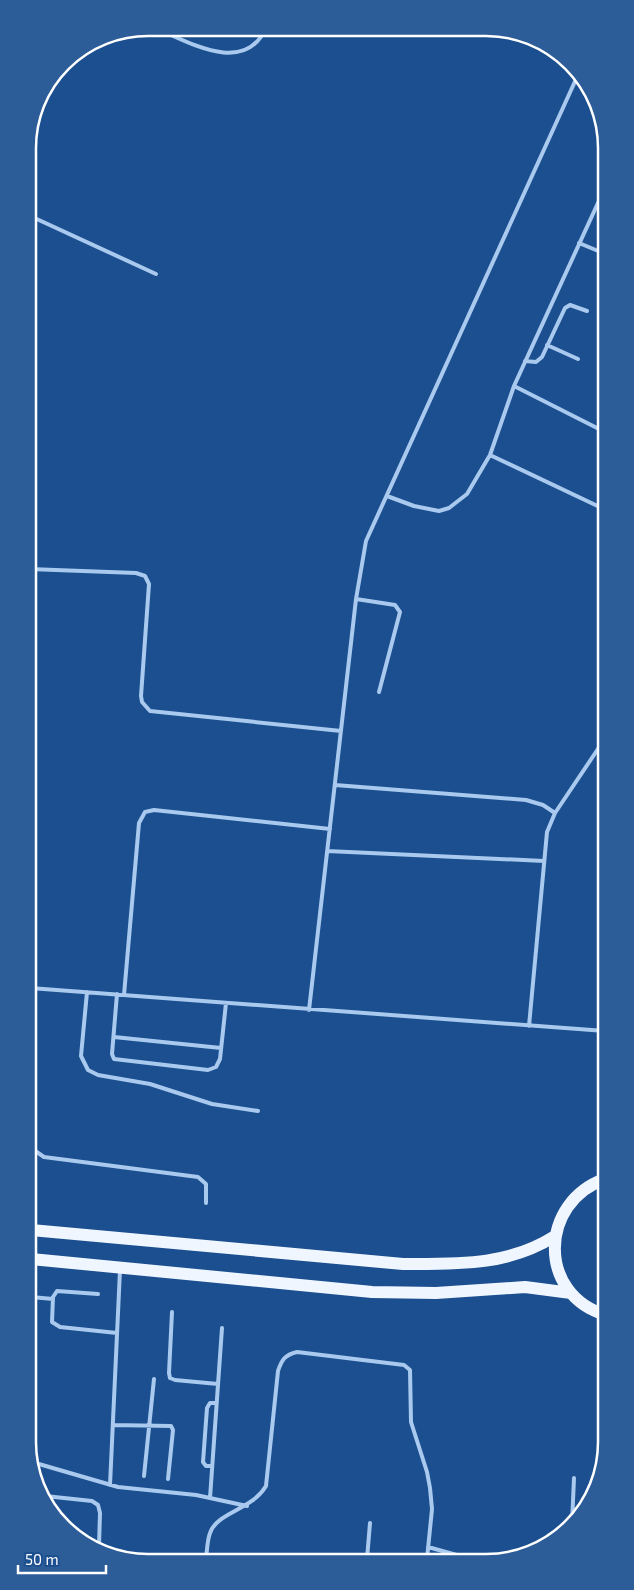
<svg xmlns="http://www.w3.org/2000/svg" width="634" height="1590" font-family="'Exo 2',sans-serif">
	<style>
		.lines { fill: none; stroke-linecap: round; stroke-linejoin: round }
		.lane { stroke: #a9c9ee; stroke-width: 4 }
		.primary { stroke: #f0f6ff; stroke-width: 12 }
		.rim { fill: none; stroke: #fff; stroke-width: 2.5 }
	</style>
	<rect width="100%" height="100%" fill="#1b4f8f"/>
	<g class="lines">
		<path class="lane" d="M155,28C189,42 244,76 266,28
			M28,215L156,274
			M579,243L603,253
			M547,345L578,359
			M525,361L536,362L542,357L565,308L570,305L587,311
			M514,386L603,431
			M490,455L604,509
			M387,496L414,506L439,511L449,508L467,494L490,455L514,386L603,192
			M29,569L136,573L145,576L149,584L141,696L142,702L150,711L341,731
			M356,599L395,605L400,612L379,692
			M335,785L526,800L543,805L555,813
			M327,851L544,861
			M30,988L605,1031
			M87,992L81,1056L88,1070L98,1075L150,1084L212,1104L258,1111
			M117,994L112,1054L114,1059L208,1070L216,1067L220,1059L226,1003
			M124,995L139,823L145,812L154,810L330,829
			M309,1010L356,599L366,541L577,77
			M529,1026L547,832L555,813L604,740
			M114,1037L221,1048
			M31,1148L44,1157L198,1177L206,1184V1203
			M98,1294L57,1291L53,1297L52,1322L60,1327L117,1333
			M31,1297L53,1299
			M172,1312L169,1373L170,1378L175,1380L218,1384
			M113,1425L171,1426L173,1430L168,1479
			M32,1462L118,1487L196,1495L247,1506
			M212,1466H206L203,1462L207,1408L210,1403H217
			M144,1476L154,1379
			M110,1485L120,1270
			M45,1496L92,1501L98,1505L100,1513L99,1546
			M210,1498L222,1328
			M572,1524L574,1478
			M428,1547L471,1559
			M367,1559L370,1523
			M206,1560C207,1551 207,1541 210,1533C217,1512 252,1510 266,1486L278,1371C282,1359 285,1355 297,1352L404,1365L410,1370L411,1422L427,1472L430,1488L432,1509L427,1559"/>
		<path class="primary" d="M605,1179C539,1202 537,1295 606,1315
			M31,1230L403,1264C458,1264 508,1266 555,1236
			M31,1259L372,1292L436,1293L525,1287L571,1293"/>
	</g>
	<path d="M0 0H634V1590H0ZM148 36H486A112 112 0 0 1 598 148V1442A112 112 0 0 1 486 1554H148A112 112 0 0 1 36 1442V148A112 112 0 0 1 148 36Z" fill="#2d5d98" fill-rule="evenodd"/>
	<path class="rim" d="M148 36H486A112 112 0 0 1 598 148V1442A112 112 0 0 1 486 1554H148A112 112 0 0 1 36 1442V148A112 112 0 0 1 148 36Z"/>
	<path d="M18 1565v8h88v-8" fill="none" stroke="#ffffff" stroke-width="2.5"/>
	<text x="25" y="1565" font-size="15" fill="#ffffff" stroke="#1b4f8f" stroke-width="4" paint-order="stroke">50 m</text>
</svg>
